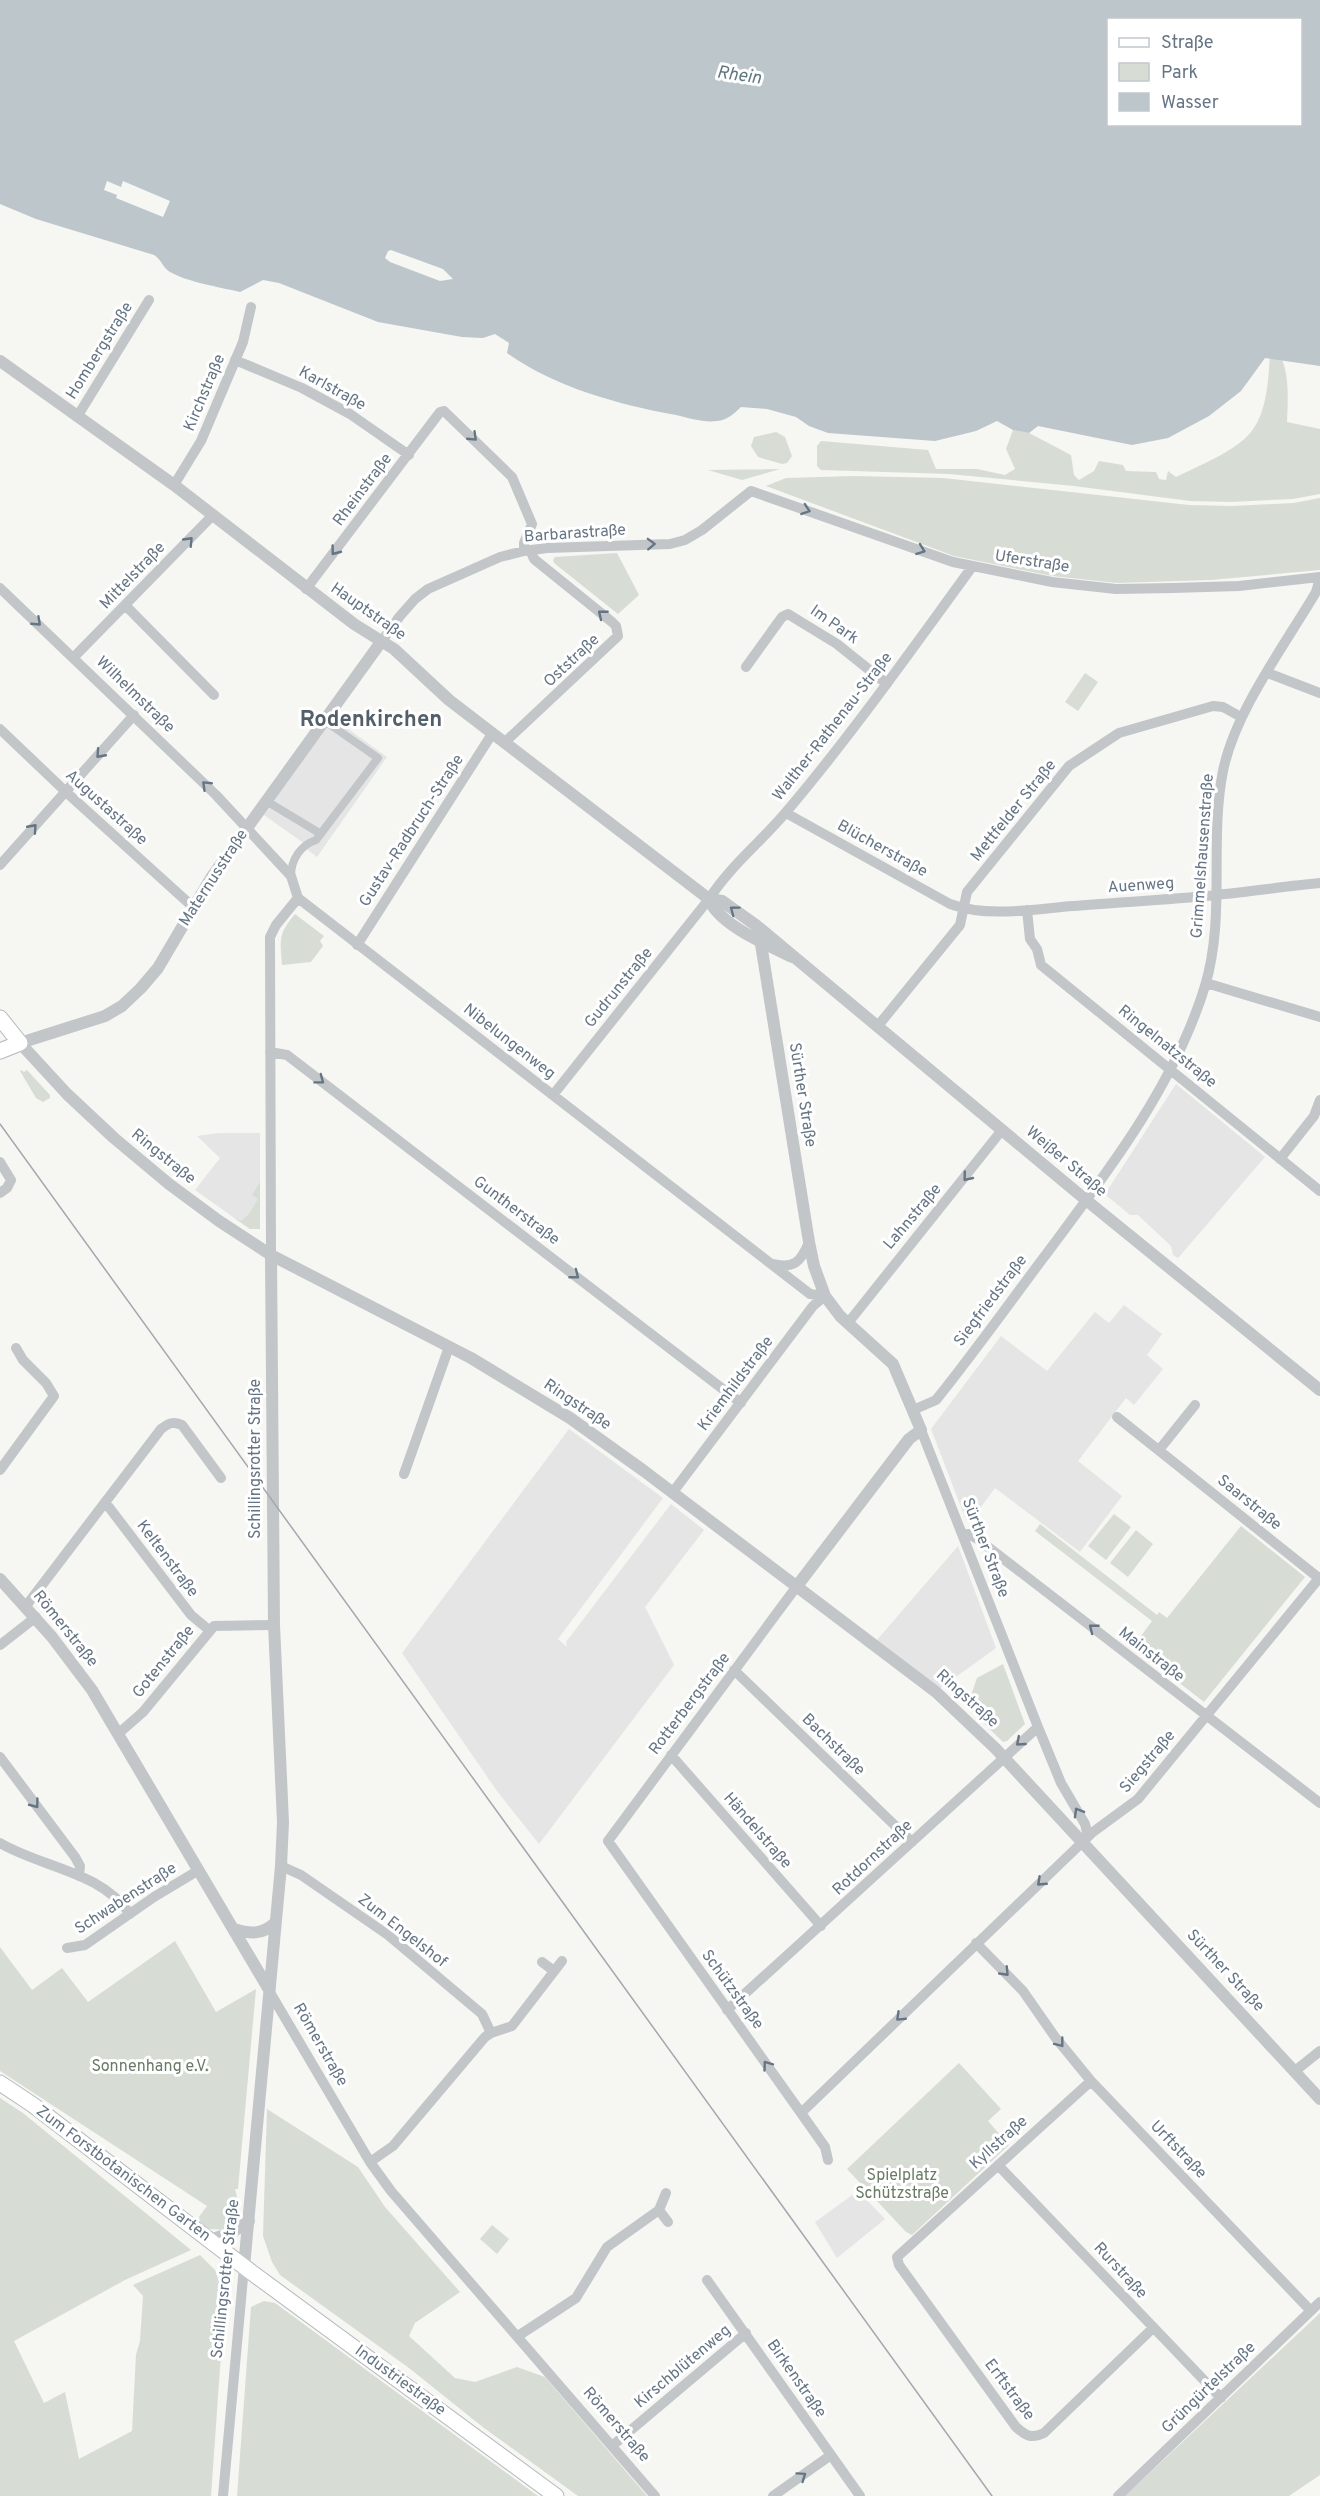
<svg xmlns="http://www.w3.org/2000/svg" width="1320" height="2496" font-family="Overpass,sans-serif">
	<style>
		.built { fill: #e4e5e4 }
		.green { fill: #d7ddd4 }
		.water { fill: #bcc6cb; fill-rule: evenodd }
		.pier { fill: #f6f6f3 }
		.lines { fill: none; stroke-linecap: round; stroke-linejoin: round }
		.secondary-casing { stroke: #b4b9be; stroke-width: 17 }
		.pedestrian { stroke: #c2c6c9; stroke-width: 8 }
		.minor { stroke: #c2c6c9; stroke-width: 10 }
		.tertiary { stroke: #c2c6c9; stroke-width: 12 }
		.secondary { stroke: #fff; stroke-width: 15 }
		.tram { stroke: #a3a8ae; stroke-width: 1.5 }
		.oneway { stroke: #667584 }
		.labels { text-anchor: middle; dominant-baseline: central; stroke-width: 6; stroke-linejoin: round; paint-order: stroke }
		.street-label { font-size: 16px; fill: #667584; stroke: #fff }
		.park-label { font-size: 16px; fill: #687b64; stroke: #fff }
		.water-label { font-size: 18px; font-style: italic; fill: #617780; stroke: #fff }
		.district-label { font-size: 22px; font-weight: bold; fill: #535f69; stroke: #fff }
	</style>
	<rect width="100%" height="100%" fill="#f6f6f3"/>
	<path class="built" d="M333,718L387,757L317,857L308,850L305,844L264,815Z
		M1176,1084L1265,1157L1178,1258L1173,1255L1171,1246L1138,1215H1130L1107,1196V1191Z
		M219,1133H260V1229H250L195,1190L220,1158L197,1136Z
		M1124,1305L1162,1334L1147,1355L1163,1369L1134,1405L1126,1398L1078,1461L1122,1496L1080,1552L995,1488L969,1523L966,1520L931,1429L1001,1336L1047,1371L1095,1312L1109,1323Z
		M569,1429L663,1498L558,1639L567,1647L566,1642L671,1504L704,1530L645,1607L674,1665L539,1844L497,1791L402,1653Z
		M958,1546L996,1648L939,1689L877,1640Z
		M858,2191L885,2219L837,2258L815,2222Z"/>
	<path class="green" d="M1271,342C1291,363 1288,395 1287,422L1320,429V494L1293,499L1231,502L1190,501L1074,486L949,474L821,470L817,466V446L821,441L928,450L936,469H977L1005,475L1015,469L1006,449L1013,430L1029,433L1071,455L1074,475L1079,480L1094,471L1099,461L1123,465L1126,471L1156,472L1159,479L1166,480L1168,471L1176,477C1198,466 1236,451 1251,432C1270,408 1268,371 1271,342Z
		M776,432L785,437L792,456L787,463L782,464L758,457L751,446L754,437Z
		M780,469L742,480L708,470Z
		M854,476L943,478L1189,505L1232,506L1293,503L1320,498V570L1211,580L1117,583L1052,576L954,556L766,486L786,478Z
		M617,553L639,595L618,614L554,563L553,560L555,557Z
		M1085,673L1098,682L1078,711L1065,702Z
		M295,914L324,936L320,941L323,946L311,962L282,965C280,939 278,934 295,914Z
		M21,1070L24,1072L27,1070L50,1095V1098L43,1102L36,1098L20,1071Z
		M260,1182V1229H250L233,1217L241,1221L249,1214L258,1199L252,1195Z
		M1114,1514L1131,1527L1106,1560L1088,1546Z
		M1040,1524L1157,1615L1159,1612L1167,1618L1241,1526L1305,1577L1204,1702L1133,1647L1152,1621L1035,1531Z
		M1136,1530L1153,1544L1128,1577L1110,1563Z
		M1003,1664L1025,1724L1007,1741L1003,1742L967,1707L977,1678Z
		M175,1941L216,2012L256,1989L238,2189H235L237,2197L225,2230L209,2229L196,2221L207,2206L0,2071V1947L32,1990L62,1968L88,2002Z
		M959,2063L1001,2109L988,2121L1009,2145L912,2235L906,2232L847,2169Z
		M0,2098L23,2113L191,2250L125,2280L14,2341L44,2403L65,2392L79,2459L132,2431L136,2355L140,2341L143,2296L133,2285L200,2255L215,2270L225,2298L211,2496H0Z
		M267,2109L358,2167L385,2207L460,2292L415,2323L409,2336L455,2378L475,2382L517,2367L545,2377L647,2496H578L484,2428L409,2368L280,2275L272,2262L263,2236Z
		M492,2225L509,2239L497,2254L480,2239Z
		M264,2301L275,2303L538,2496H237L251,2307Z
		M1320,2313V2475L1289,2496H1125Z"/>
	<path class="water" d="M0,0H1320V366L1265,358L1241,391L1209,416L1168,438L1132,445L1038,426L1029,433L1013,430L997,421L976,431L935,441L828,433L809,426L796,417L767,409L741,407C734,414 727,420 717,421C704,423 689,418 676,415C620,405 554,387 507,353L509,343L495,334L483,338L462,337L378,322L279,283L263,280L240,292C219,287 188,282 170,272C163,268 161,259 154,255L36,219L0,204ZM1108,20H1300V124H1108Z"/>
	<path class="pier" d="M107,181L121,187L123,181L170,201L163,217L116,198L117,195L104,190Z
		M391,250L443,269L453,279L440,281L390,262L385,258L388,251Z"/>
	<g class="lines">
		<defs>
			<path id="secondary" d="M0,1018L20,1043L0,1051
				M0,2083L33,2105L251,2272L556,2496"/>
		</defs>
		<use href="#secondary" class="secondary-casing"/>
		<path class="pedestrian" d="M268,802L321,834
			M291,876C291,859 301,845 316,840L378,758L325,721"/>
		<path class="minor" d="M235,360L302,388L350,414L409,455
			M77,417L149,300
			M174,485L201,441L243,342L251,307
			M0,588L216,795L291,876L298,898L810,1294L825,1296
			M306,589L440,412L444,411L512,477L532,524L524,543V551
			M126,606L214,695
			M381,642L400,616L415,599L428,589L500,557L524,551L547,548L670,544L685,540L702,530L751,491L953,562L1052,582L1116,589L1173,588L1239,586L1320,577
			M74,657L213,515
			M746,667L782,617L788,614L837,644L887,684
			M1268,673L1320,693
			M0,729L66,792L193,907
			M504,743L618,636L616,626L612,622L534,559L530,550
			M786,813L950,904C988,918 1034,909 1073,906C1121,902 1168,900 1215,895C1250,892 1285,886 1320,883
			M0,865L134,715
			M1027,910L1030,939L1037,949L1041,965L1320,1191
			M357,945L492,734
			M1206,983L1320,1017
			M877,1027L960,925L967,892L1069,766L1119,733L1213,706L1223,707L1241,717
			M270,1052L287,1055L741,1403
			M553,1095L709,899C731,865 762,841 787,811C853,733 912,649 972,567
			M1280,1159L1314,1116L1320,1100
			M0,1162L11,1180L7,1188L0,1193
			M271,1255L270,937L276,925L298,898
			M772,1264C794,1269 801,1262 809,1242
			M848,1323L1002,1130
			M913,1410L936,1400C973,1354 1008,1305 1044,1257C1106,1174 1174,1087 1205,986C1226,916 1209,842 1223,771C1235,711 1285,645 1316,592L1320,578
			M1117,1417L1320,1579
			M921,1430L1038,1727L1061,1783L1085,1824L1087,1832L1084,1842
			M1159,1450L1195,1405
			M0,1470L54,1396L46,1383L23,1360L16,1348
			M404,1474L449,1347
			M673,1492L813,1306L825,1296
			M105,1502L191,1615L209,1630
			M963,1535L969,1534L979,1540L1320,1803
			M797,1586L608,1841L801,2113L825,2147L828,2160
			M26,1606L161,1429C169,1423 173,1421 182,1425L221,1478
			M0,1645L36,1617
			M734,1670L912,1842
			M119,1733L143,1712L214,1626L274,1625
			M671,1755L821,1926
			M0,1757L75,1857L80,1866L79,1876
			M0,1843C43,1868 100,1871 130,1914
			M281,1866L301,1875L388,1935L482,2014L491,2033
			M976,1943L1023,1991L1055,2037L1091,2081L1311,2311
			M67,1948L85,1945L154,1897L199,1870
			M542,1962L554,1971
			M268,1989L370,2162L391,2191L655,2496
			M727,2010L1038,1727
			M1295,2071L1320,2051
			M1091,2081L897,2257L899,2265L1016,2427C1026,2436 1031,2439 1044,2433L1153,2328
			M801,2113L1093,1832L1138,1799L1320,1577
			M370,2162L393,2146L485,2037L491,2033L512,2026L562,1961
			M998,2165L1221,2398
			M659,2210L668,2222
			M707,2280L860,2496
			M518,2336L576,2298L607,2247L659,2210L666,2193
			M612,2446L746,2333
			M223,2496L244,2267
			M773,2496L831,2455
			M1118,2496L1320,2302"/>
		<path class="tertiary" d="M0,361L174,485L354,624L394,649L449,700L709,899C719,925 768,945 792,957
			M381,642L211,878L158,968L141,988L122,1006L105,1016L20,1043L67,1094L114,1138L169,1184L219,1221L271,1255L471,1358L570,1418L644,1471L936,1692L996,1749L1320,2099
			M709,899L722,901L757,926L1086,1200L1320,1390
			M760,938L809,1242L814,1266L825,1296L840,1316L893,1364L921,1430L909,1439L797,1586
			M0,1579L52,1637L92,1690L268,1988
			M234,1929C250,1934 262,1935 275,1923
			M210,2240L231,2233L249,2221
			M244,2267L281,1866L283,1822L274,1625L271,1255"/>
		<use href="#secondary" class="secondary"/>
		<path class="tram" d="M0,1124L992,2496"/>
	</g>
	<defs><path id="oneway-chevron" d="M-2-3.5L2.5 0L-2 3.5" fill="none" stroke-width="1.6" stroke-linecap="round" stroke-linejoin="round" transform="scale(1.5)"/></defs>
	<g class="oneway">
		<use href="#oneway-chevron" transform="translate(473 437) rotate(44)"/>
		<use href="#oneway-chevron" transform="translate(806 510) rotate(19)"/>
		<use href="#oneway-chevron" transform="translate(189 541) rotate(-46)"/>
		<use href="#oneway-chevron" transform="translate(651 544) rotate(-2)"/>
		<use href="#oneway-chevron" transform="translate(921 550) rotate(20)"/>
		<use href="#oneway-chevron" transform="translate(335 551) rotate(127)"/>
		<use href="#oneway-chevron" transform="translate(602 614) rotate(-141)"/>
		<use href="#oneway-chevron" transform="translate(37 622) rotate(43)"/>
		<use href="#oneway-chevron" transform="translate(100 754) rotate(132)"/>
		<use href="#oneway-chevron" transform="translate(206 785) rotate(-136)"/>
		<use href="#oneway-chevron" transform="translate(33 828) rotate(-48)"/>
		<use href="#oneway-chevron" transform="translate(734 910) rotate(-143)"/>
		<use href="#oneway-chevron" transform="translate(320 1080) rotate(37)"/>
		<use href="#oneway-chevron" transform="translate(967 1177) rotate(129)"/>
		<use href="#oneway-chevron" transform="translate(575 1275) rotate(38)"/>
		<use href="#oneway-chevron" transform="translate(1093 1628) rotate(-142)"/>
		<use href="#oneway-chevron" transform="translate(1020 1742) rotate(139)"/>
		<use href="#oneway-chevron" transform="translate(35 1804) rotate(53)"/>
		<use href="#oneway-chevron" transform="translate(1078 1812) rotate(-120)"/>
		<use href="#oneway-chevron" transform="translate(1041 1882) rotate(137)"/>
		<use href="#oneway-chevron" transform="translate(1005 1972) rotate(46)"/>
		<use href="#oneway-chevron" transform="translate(900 2017) rotate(136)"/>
		<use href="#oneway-chevron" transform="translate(1060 2043) rotate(52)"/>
		<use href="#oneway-chevron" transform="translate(767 2065) rotate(-126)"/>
		<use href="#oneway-chevron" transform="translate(802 2476) rotate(-35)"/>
	</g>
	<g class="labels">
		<g class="street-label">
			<text transform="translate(100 351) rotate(-58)">Hombergstraße</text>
			<text transform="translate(332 389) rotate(29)">Karlstraße</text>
			<text transform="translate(205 393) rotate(-67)">Kirchstraße</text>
			<text transform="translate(363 490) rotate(-53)">Rheinstraße</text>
			<text transform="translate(575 534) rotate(-4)">Barbarastraße</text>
			<text transform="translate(1032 562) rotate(9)">Uferstraße</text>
			<text transform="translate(133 576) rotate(-46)">Mittelstraße</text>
			<text transform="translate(368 612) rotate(35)">Hauptstraße</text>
			<text transform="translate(834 625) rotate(35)">Im Park</text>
			<text transform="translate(572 661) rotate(-43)">Oststraße</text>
			<text transform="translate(135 695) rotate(44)">Wilhelmstraße</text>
			<text transform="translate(833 727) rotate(-52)">Walther-Rathenau-Straße</text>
			<text transform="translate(106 808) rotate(42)">Augustastraße</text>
			<text transform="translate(1014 811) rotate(-51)">Mettfelder Straße</text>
			<text transform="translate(412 831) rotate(-57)">Gustav-Radbruch-Straße</text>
			<text transform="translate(882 849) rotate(29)">Blücherstraße</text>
			<text transform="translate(1203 856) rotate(-86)">Grimmelshausenstraße</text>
			<text transform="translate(214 878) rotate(-57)">Maternusstraße</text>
			<text transform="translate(1141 886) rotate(-4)">Auenweg</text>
			<text transform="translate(619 988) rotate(-51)">Gudrunstraße</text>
			<text transform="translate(509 1042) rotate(38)">Nibelungenweg</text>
			<text transform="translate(1167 1047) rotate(39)">Ringelnatzstraße</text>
			<text transform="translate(802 1095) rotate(81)">Sürther Straße</text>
			<text transform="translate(163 1157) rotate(39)">Ringstraße</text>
			<text transform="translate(1066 1162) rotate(40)">Weißer Straße</text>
			<text transform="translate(516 1211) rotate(37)">Guntherstraße</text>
			<text transform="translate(913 1217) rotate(-50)">Lahnstraße</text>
			<text transform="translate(991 1301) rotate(-53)">Siegfriedstraße</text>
			<text transform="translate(736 1384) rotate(-53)">Kriemhildstraße</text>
			<text transform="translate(577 1405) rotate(34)">Ringstraße</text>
			<text transform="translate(256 1459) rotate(-90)">Schillingsrotter Straße</text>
			<text transform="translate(1249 1503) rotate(39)">Saarstraße</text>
			<text transform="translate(985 1548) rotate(69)">Sürther Straße</text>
			<text transform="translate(167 1559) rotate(53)">Keltenstraße</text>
			<text transform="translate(65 1629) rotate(51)">Römerstraße</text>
			<text transform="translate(1151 1655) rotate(38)">Mainstraße</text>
			<text transform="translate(164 1662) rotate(-51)">Gotenstraße</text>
			<text transform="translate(967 1699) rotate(42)">Ringstraße</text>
			<text transform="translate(690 1704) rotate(-53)">Rotterbergstraße</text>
			<text transform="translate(833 1745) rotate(44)">Bachstraße</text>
			<text transform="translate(1148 1762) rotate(-50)">Siegstraße</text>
			<text transform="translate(757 1831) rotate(49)">Händelstraße</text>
			<text transform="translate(873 1858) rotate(-43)">Rotdornstraße</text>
			<text transform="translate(126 1899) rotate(-33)">Schwabenstraße</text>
			<text transform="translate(402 1931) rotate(38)">Zum Engelshof</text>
			<text transform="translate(1225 1971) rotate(47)">Sürther Straße</text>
			<text transform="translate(732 1990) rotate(54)">Schützstraße</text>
			<text transform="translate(320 2045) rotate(60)">Römerstraße</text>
			<text transform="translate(999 2143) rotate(-42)">Kyllstraße</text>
			<text transform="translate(1178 2150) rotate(46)">Urftstraße</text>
			<text transform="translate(123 2174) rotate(37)">Zum Forstbotanischen Garten</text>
			<text transform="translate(1120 2271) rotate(47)">Rurstraße</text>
			<text transform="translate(226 2279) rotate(-84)">Schillingsrotter Straße</text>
			<text transform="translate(683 2367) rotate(-40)">Kirschblütenweg</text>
			<text transform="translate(796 2379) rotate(55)">Birkenstraße</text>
			<text transform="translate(400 2381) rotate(36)">Industriestraße</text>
			<text transform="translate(1209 2388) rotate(-44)">Grüngürtelstraße</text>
			<text transform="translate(1009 2390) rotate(53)">Erftstraße</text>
			<text transform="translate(616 2425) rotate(49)">Römerstraße</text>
		</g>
		<g class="park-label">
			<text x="150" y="2067">Sonnenhang e.V.</text>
			<text x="902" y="2176">Spielplatz<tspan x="902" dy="18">Schützstraße</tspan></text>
		</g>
		<g class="water-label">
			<text transform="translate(739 76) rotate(8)">Rhein</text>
		</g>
		<g class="district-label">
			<text x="371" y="720">Rodenkirchen</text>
		</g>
	</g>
	<rect x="1107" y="18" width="195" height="108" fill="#ffffff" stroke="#c2c8ce" stroke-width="1.5"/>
	<rect x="1119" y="38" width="30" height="9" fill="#ffffff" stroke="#c2c8ce" stroke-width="1.5"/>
	<text x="1161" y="48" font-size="18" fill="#667584">Straße</text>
	<rect x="1119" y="63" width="30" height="18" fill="#d7ddd4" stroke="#c2c8ce" stroke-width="1.5"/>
	<text x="1161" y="78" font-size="18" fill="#667584">Park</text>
	<rect x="1119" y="93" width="30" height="18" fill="#bcc6cb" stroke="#c2c8ce" stroke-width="1.5"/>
	<text x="1161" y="108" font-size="18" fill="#667584">Wasser</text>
</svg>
